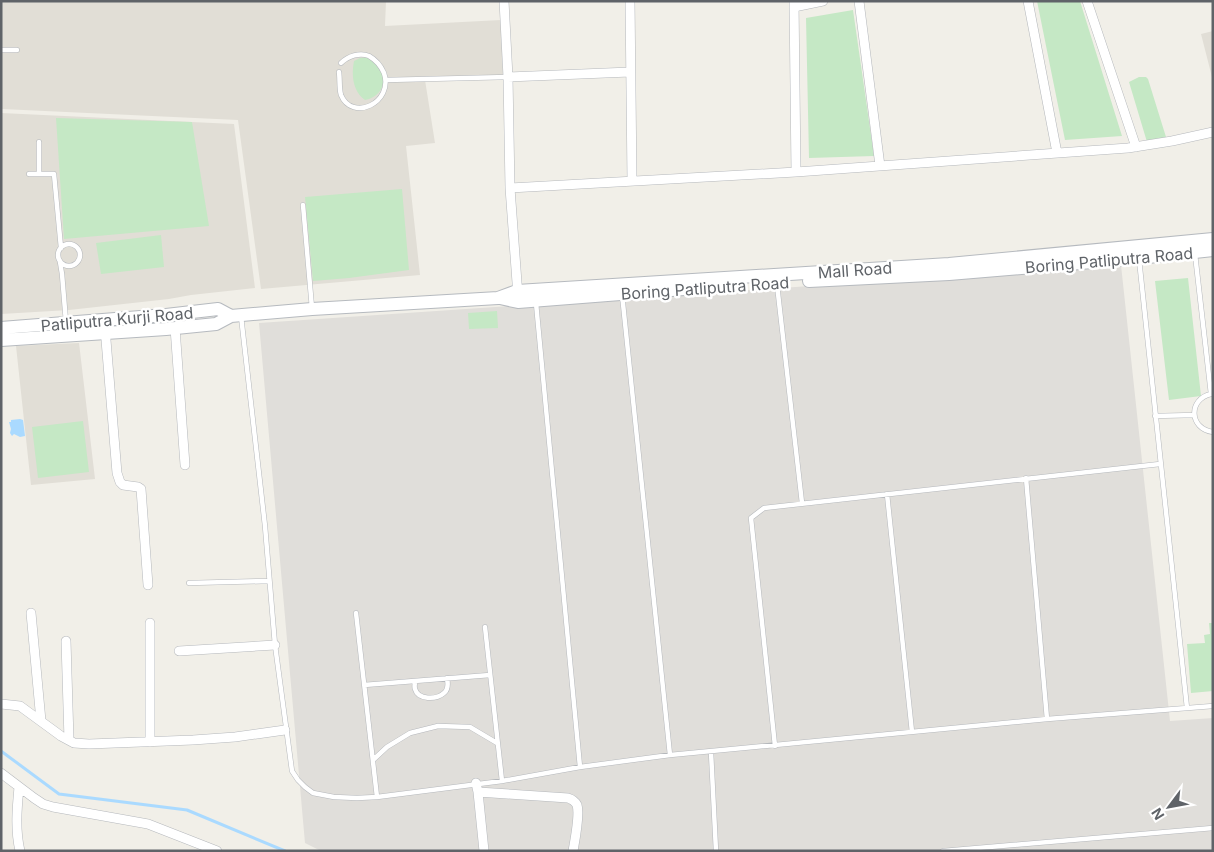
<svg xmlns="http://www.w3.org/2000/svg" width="1214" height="852" font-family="Inter,sans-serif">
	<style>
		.industrial { fill: #e0deda }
		.education { fill: #e1ded6 }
		.green { fill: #c5e8c5 }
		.water { fill: #aadaff }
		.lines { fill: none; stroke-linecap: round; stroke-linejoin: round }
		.stream { stroke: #aadaff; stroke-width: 3 }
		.lane-casing { stroke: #b5b8bc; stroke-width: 5.5 }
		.street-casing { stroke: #b5b8bc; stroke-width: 10 }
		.secondary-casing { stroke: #b6babf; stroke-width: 14 }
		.lane { stroke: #fff; stroke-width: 4.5 }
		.street { stroke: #fff; stroke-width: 9 }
		.secondary { stroke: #fff; stroke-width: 12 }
		.labels { text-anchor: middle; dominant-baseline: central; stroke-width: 5; stroke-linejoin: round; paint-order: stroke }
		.street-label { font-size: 16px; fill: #5f6368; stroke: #fff }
	</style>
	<rect width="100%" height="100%" fill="#f1efe8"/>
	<path class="industrial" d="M1121,265L1170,721L1213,718V851H321L305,843L259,323Z"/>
	<path class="education" d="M1,1H386L385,26L501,20L503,77L425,80L435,143L406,146L420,275L261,289L238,120L2,109Z
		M1213,31V81L1201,34Z
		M1,113L234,124L255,288L191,295L169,299L69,310L1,314Z
		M79,343L95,479L31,485L16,346Z"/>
	<path class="green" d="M1037,1H1080L1122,136L1065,140Z
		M853,10L874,156L809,158L806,18Z
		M360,58C363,58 366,57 369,58C370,59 374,62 375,63C390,76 384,97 365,100C353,92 351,75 354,61Z
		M1139,77H1146L1148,79L1166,137L1147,142L1129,82Z
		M56,118L192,122L209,226L64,239Z
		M402,189L409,270L349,278L313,281L305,197Z
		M161,235L164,267L101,274L96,243Z
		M1188,278L1201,396L1169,400L1155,281Z
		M497,311L498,328L469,329L468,313Z
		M83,421L89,472L38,478L32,427Z
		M1209,623H1213V691L1191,693L1187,644L1205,643L1204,635L1210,634Z"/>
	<path class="water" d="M20,419L23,420L25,436L20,437L14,434L12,436L10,433L11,429L9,422H11V420Z"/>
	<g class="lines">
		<path class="stream" d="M1,751L59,794L187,810L285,851"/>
		<defs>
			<path id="lane" d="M1,50H17
				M339,72C340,79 339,89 341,95C352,122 394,103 384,73C381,66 376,60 369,56C360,52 348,56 341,63
				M386,80L508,77
				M39,142V174
				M29,174H54L61,248
				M303,205L312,308
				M58 255a11 11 0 1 1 22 0a11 11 0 1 1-22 0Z
				M1195,254L1211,394
				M1139,259L1187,708
				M60,262L62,274L66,322
				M776,276L802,503
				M622,294L670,755
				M536,303L580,767
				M241,316L265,526L275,645L292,771L298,780L305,787L313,793L334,797L357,798L377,797L502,781L580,767L670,755L1047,719L1213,706
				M1211,394C1188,399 1189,429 1213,432
				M1155,416L1194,415
				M1026,478L1047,719
				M887,494L912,732
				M189,583L269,581
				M356,613L377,797
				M485,627L502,781
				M415,681C415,684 414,686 415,689C418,700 436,700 444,693C448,690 448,683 447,678
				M364,685L490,675
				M775,746L751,518L764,508L1160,464
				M711,752L716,851
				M373,760L387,747L410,733L438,726L470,727L497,743
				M943,851L1213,828"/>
			<path id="street" d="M504,1L508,77L510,188L518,296
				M630,1L632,181
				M794,1L796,172
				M859,1L880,166
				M1028,1L1057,153
				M1087,1L1136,147
				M794,7L823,1
				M508,77L630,72
				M510,188L796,172L1128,148L1172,141L1213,132
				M105,328L117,473L120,482L123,485L138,487L141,489L148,585
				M175,328L185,465
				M31,613L41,721
				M150,623V742
				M66,641L69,740
				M179,651L275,645
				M1,704L20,706L61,736L74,743L89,744L193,740L235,737L285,730
				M1,773L34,798L43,804L53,807L148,824L217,851
				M476,783L478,792L484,851
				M19,787C17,808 15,830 20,851
				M478,792L568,798C571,799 575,801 577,805C580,814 575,840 573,851"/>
			<path id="secondary" d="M809,281L949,274L1139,258L1213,250
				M500,298L518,302L697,288
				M1,328L166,315L218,309L231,316
				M1,340L166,329L216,324L231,316L312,309L498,298L517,291L949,264L1213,239"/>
		</defs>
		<use href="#lane" class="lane-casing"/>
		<use href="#street" class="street-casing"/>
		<use href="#secondary" class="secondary-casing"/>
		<use href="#lane" class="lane"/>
		<use href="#street" class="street"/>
		<use href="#secondary" class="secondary"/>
	</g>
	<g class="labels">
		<g class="street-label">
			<text transform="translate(1109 260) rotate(-5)">Boring Patliputra Road</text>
			<text transform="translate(855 270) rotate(-4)">Mall Road</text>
			<text transform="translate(705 288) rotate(-4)">Boring Patliputra Road</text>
			<text transform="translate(117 319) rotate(-5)">Patliputra Kurji Road</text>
		</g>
	</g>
	<rect width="1214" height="852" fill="none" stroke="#5f6368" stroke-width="5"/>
	<g transform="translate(1169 807) rotate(238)" stroke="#ffffff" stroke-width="4" paint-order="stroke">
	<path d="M0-4L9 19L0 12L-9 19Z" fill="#5f6368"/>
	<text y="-8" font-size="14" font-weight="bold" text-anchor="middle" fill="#5f6368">N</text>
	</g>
</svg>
